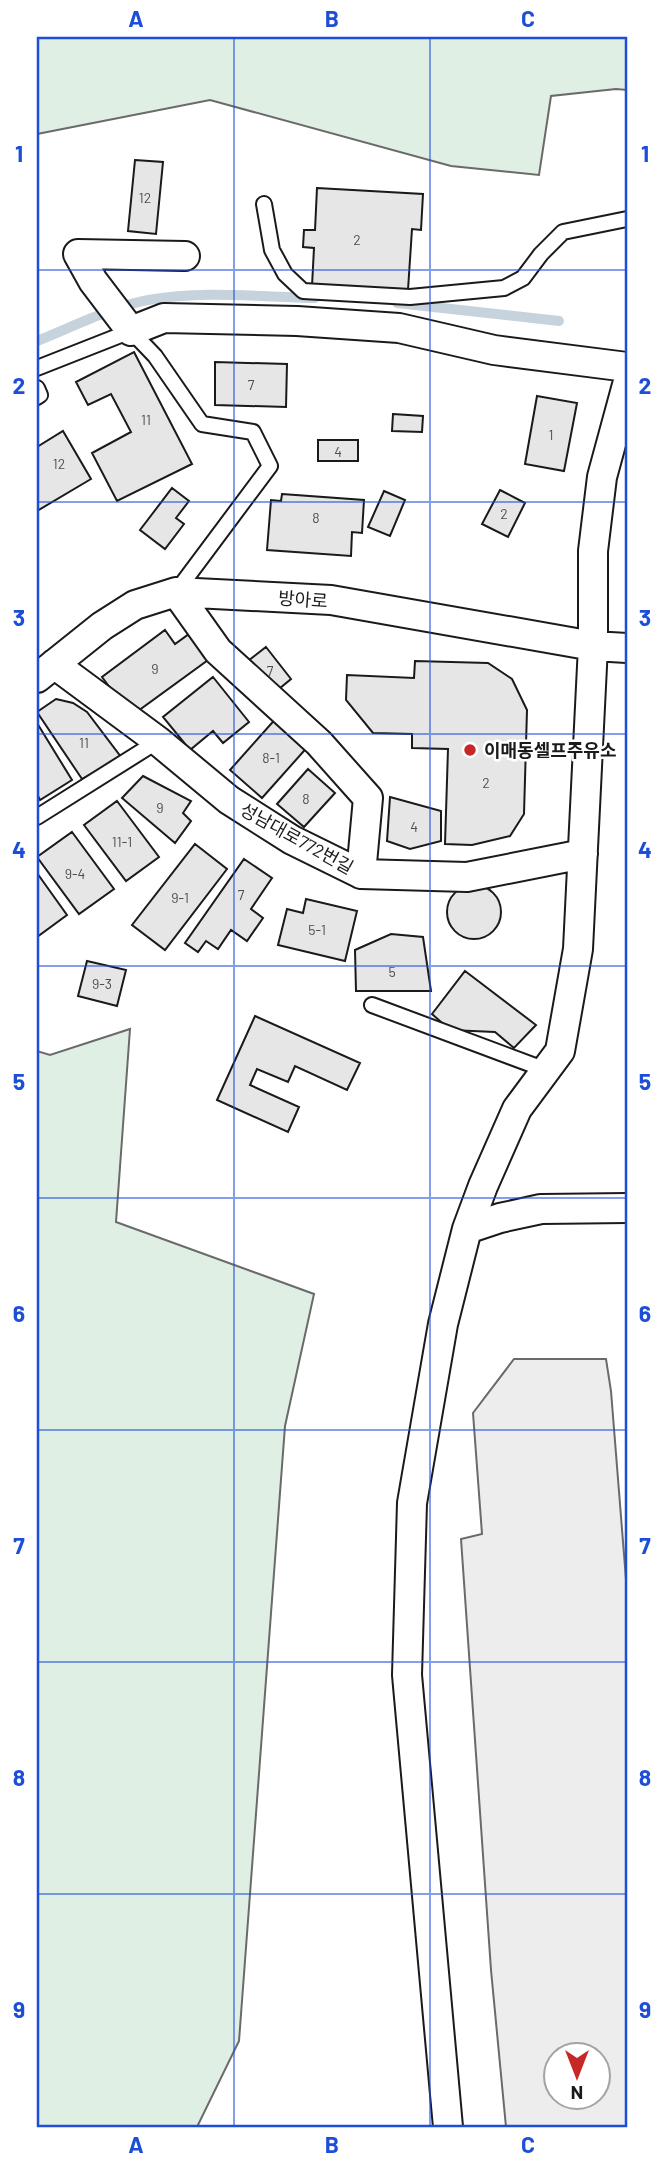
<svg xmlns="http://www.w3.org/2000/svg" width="664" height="2164" font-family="Barlow,'Noto Sans KR',sans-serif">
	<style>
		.green { fill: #e0efe3; stroke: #6a6a6a; stroke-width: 2 }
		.parking { fill: #ededed; stroke: #6a6a6a; stroke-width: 2; fill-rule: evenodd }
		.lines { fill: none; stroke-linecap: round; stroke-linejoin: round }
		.stream { stroke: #c6d2dc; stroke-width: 10 }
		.building { fill: #e6e6e6; stroke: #1a1a1a; stroke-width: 2 }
		.service-casing { stroke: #1a1a1a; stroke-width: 18 }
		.minor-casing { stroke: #1a1a1a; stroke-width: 32 }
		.service { stroke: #fff; stroke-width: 14 }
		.minor { stroke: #fff; stroke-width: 28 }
		.grid { fill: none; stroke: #1d4ed8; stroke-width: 2; stroke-opacity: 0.55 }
		.poi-dot { fill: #c62828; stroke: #fff; stroke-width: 2.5 }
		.labels { text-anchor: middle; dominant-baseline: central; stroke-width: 5; stroke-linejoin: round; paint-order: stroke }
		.number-label { font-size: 14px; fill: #4d4d4d }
		.street-label { font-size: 18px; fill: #1a1a1a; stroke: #fff }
		.poi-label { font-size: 18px; font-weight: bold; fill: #1a1a1a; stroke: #fff; text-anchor: start }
		.neatline { fill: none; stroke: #1d4ed8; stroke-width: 2.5 }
		.grid-label { font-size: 23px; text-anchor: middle; font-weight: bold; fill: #1d4ed8 }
	</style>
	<rect width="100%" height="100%" fill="#fff"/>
	<path class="green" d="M37,37H627V90L616,89L551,96L539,175L451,166L210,100L37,134Z
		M130,1029L116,1222L314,1294L285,1426L239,2041L197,2127H37V1051L50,1055Z"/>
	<path class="parking" d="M514,1359H606L611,1391L627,1592V2127H506L491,1970L461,1539L482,1534L473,1413ZM556,2056H598V2098H556Z"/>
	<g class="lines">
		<path class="stream" d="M397,303L559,321
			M37,341C70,328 114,306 148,300C203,290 260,297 315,298"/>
	</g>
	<path class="building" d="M135,160L163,162L156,234L128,231Z
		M317,188L423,194L421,230L412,229L408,290L312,286L314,248L303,247L304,230H315Z
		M134,352L192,464L117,501L92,453L131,432L111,394L88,405L76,382Z
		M215,362L287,364L286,407L215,405Z
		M537,396L577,403L564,471L525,464Z
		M393,414L423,416L422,432L392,431Z
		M63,431L91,479L37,511V447Z
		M318,440H358V461H318Z
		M172,488L189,501L176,518L184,524L165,549L140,530Z
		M500,490L525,503L508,537L482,524Z
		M384,491L405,500L390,536L368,527Z
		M282,494L364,500L362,533L352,532L351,556L267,550L271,500L281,501Z
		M165,630L175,644L189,634L208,660L131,716L102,677Z
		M266,647L291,679L274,693L248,661Z
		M415,661L488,663L512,679L527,710L524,814L510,836L472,845L445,844L448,749L412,748V734L373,733L346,700L347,675L414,678Z
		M213,677L249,722L223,743L213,731L190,750L163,717Z
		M56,699L73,703L87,712L121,757L82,779L37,712Z
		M279,715L311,743L262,798L230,770Z
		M37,723L72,780L40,800L37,794Z
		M308,769L335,793L304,827L277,804Z
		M143,776L191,801L183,813L191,821L175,843L122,798Z
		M390,797L441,811V841L410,849L387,841Z
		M117,801L159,857L126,881L84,825Z
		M72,832L114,889L79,914L37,857Z
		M195,844L227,869L165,950L132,925Z
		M244,859L272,878L251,909L263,918L247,941L231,930L218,949L206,941L198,952L185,943Z
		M37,873L67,915L37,937Z
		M447 912a27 27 0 1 1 54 0a27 27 0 1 1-54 0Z
		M306,899L357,911L345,961L278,945L287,909L303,913Z
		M391,934L423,937L431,991H356L355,950Z
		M87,961L126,970L117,1006L78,996Z
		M465,971L536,1025L514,1048L495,1032L450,1030L432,1014Z
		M255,1016L360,1063L347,1090L295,1066L288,1082L257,1069L250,1085L299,1107L288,1132L217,1100Z"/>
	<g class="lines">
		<defs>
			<path id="service" d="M264,204L272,250L285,274L303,291L410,297L504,288L523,278L541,254L563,232L627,219
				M37,368L131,331L155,356L202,424L253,432L270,466L176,592
				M37,388L40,395L37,397
				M37,817L158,741
				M372,1005L546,1070"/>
			<path id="minor" d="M185,256L78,254L93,281L131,331L164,318L297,321L399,328L494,350L627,367
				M176,592L218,651L319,743L368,798L361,874
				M54,664L158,741L229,800L292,840L361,874L467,877L583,854
				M37,678L102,626L135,605L176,592L331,600L593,646L627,648
				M467,1229L500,1218L541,1209L627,1208
				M448,2127L407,1675L412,1503L443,1324L467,1229L483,1186L517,1109L560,1051L578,949L593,646V551L602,477L627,385"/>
		</defs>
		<use href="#service" class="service-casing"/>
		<use href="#minor" class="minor-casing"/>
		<use href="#service" class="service"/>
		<use href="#minor" class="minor"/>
	</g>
	<path class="grid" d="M234,37V2127M430,37V2127M37,270H627M37,502H627M37,734H627M37,966H627M37,1198H627M37,1430H627M37,1662H627M37,1894H627"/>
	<circle class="poi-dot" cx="470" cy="750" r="7"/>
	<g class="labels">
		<g class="number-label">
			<text x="145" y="197">12</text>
			<text x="357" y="239">2</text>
			<text x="251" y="384">7</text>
			<text x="146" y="419">11</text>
			<text x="551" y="434">1</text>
			<text x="338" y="451">4</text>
			<text x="59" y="463">12</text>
			<text x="504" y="513">2</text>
			<text x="316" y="517">8</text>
			<text x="155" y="668">9</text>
			<text x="270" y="670">7</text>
			<text x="84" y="742">11</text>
			<text x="271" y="757">8-1</text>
			<text x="486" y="782">2</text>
			<text x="306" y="798">8</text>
			<text x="160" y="807">9</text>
			<text x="414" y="826">4</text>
			<text x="122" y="841">11-1</text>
			<text x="75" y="873">9-4</text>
			<text x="241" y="894">7</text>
			<text x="180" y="897">9-1</text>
			<text x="317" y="929">5-1</text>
			<text x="392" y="971">5</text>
			<text x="102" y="983">9-3</text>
		</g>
		<g class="street-label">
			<text transform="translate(303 599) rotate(4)">방아로</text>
			<text transform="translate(297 838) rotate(29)">성남대로772번길</text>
		</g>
		<g class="poi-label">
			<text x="484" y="750">이매동셀프주유소</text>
		</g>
	</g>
	<rect width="664" height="2164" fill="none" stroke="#ffffff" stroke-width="77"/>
	<g transform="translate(577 2076) rotate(180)"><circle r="33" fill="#ffffff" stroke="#a3a3a3" stroke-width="2"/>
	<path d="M0-5L12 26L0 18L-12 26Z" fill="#c62828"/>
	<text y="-10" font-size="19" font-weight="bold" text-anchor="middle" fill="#1a1a1a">N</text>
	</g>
	<rect x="38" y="38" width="588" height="2088" class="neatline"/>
	<g class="grid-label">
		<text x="136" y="27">A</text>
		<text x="332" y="27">B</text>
		<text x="528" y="27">C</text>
		<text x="19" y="162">1</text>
		<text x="645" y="162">1</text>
		<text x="19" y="394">2</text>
		<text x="645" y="394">2</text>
		<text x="19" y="626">3</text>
		<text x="645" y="626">3</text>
		<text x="19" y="858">4</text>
		<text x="645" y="858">4</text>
		<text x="19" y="1090">5</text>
		<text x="645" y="1090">5</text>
		<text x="19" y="1322">6</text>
		<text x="645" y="1322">6</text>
		<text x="19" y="1554">7</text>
		<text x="645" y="1554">7</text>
		<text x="19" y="1786">8</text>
		<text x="645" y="1786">8</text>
		<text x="19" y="2018">9</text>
		<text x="645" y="2018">9</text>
		<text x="136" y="2153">A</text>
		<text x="332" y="2153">B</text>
		<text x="528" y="2153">C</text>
	</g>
</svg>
